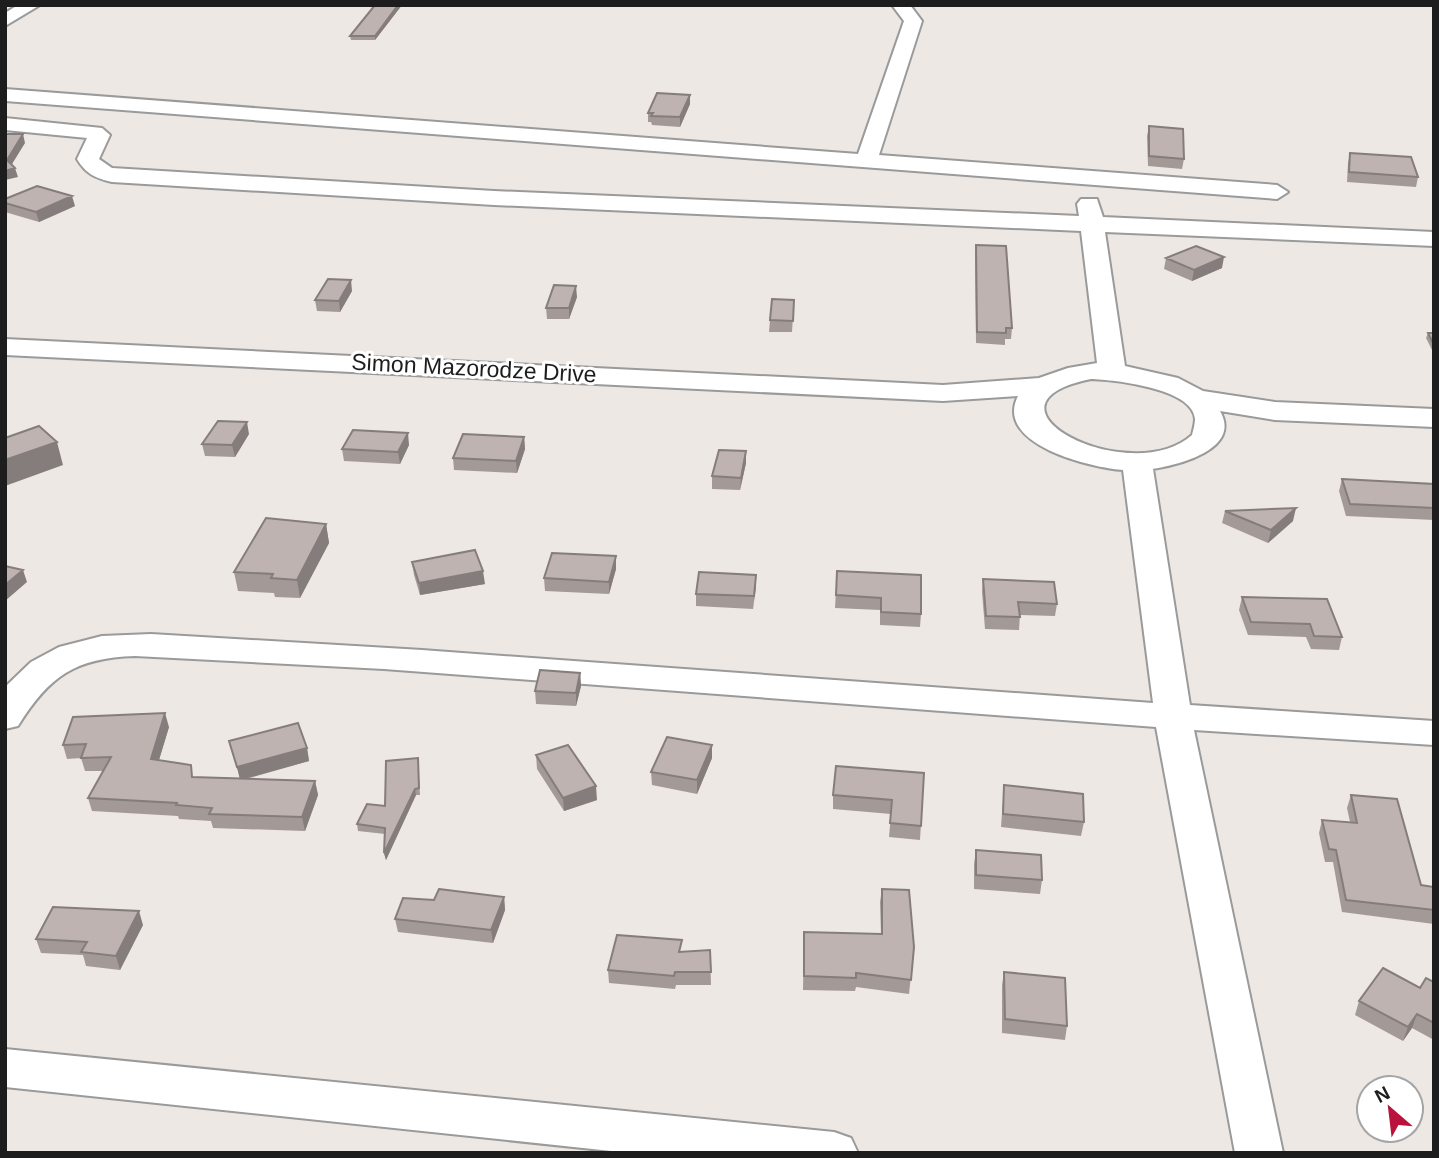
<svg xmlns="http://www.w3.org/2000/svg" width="1439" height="1158" font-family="Arial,sans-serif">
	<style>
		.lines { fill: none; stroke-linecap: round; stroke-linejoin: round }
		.minor-casing { stroke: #9a9a9a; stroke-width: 4 }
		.minor { fill: #fff; fill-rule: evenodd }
		.wall { fill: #a39a98 }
		.shaded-wall { fill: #857d7c }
		.building { fill: #beb3b1; stroke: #857d7c; stroke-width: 2 }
		.labels { text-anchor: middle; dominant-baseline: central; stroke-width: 6; stroke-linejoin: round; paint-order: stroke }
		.street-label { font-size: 23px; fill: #1d1d1d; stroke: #fff }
	</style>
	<rect width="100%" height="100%" fill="#ede8e4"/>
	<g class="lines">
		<defs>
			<path id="minor" d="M18,5H40L5,26V13Z
				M892,5H910L922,21L879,155L1277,185L1288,192L1277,199L5,101V89L858,154L904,21Z
				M5,118L102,128L110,135L99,159L112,168L494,191L1079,216L1077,204L1081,199H1097L1103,217L1434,232V246L1105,232L1125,366L1178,378L1203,391L1275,402L1434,409V427L1275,420L1220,411C1242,449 1179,465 1153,469L1190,705L1434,721V745L1194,730L1283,1153H1235L1156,727L384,669L135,656C75,658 49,676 18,726L5,729V687L31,662L59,647L102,636L151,634L422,650L1153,703L1123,470C1093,468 993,445 1018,396L943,401L5,355V339L943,385L1039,378L1068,368L1097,363L1081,231L494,205L112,182C95,178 86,174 77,159L87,138L5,130ZM1091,379C1114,380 1193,388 1195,419C1195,424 1193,431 1192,435C1130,490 964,405 1091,379Z
				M5,1049L834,1132L851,1138L858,1153H630L5,1087Z"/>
		</defs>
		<use href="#minor" class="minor-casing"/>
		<use href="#minor" class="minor"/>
	</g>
	<path class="wall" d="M375,5H402L375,40H351L350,36Z
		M690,95V104L680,127L652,125L651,122H648V113Z
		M1149,126L1184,159L1182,169L1148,166L1147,136Z
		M1350,153L1418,177L1416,187L1347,182L1348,163Z
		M5,199L75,206L39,222L5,212Z
		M976,245L1012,328L1011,339H1005V345L976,343L975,255Z
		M1166,258L1222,268L1192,281L1164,269Z
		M352,291L340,312L317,311L315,300Z
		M577,297L569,319H547L546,308Z
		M794,300L792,332H769L770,320Z
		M1428,333H1434V354L1426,338Z
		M249,434L235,457L205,456L202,444Z
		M524,437L525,449L517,473L454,470L453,458Z
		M409,445L400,464L344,461L342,449Z
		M746,451V463L740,490L712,489V476Z
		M1342,479L1434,484V520L1346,516L1339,491Z
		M1225,511L1293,521L1268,543L1222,523Z
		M326,524L329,543L300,598L275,597L274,593L238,591L234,572Z
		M412,562L485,584L420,595L414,575Z
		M616,569L609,594L545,591L544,578Z
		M837,571L921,614L920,627L880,625V610L835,608Z
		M756,575L753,609L696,606V594Z
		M983,579L1057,604L1055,616L1020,615L1019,630L985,629L982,592Z
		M1242,597L1342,637L1339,650L1311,649L1306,637L1248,635L1239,610Z
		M580,673L581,686L576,706L536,704L535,691Z
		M169,727L159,760L194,777L240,778L229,741L307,748L309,761L246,779L315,781L318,795L305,831L213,828L211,821L179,819L178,816L92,811L88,798L103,771H85L81,758L67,759L63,745Z
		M536,755L597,800L564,811L537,769Z
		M418,758L420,795H416L386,860L384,853L385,834L358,831L357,824L385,806Z
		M712,758L697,794L652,785L651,772Z
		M924,773L920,840L889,837L891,814L833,809V795Z
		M1004,785L1084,822L1081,836L1001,827Z
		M1351,795L1421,885L1434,887V924L1342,912L1333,862H1325L1319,833L1322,820L1350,822L1347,808Z
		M976,850L1042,880L1040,894L974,889V864Z
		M882,889L914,947L909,994L856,987L855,991L803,990L804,932L881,934L880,902Z
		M504,897L505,910L493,943L398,932L395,919L434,900Z
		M143,925L120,970L86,966L83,955L41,953L36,939Z
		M710,950L711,985H676L675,989L609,983L608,970L682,952Z
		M1004,972L1067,1026L1065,1040L1002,1033V985Z
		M1434,982V1040L1412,1028L1403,1041L1355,1015L1359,1001L1420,988Z"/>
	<path class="shaded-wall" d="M398,5H402L375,40V36Z
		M690,95V104L680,127V117Z
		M23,134L25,143L9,169L7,160Z
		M15,168L18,177L5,180V171Z
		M72,196L75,206L39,222L36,212Z
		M1224,257L1222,268L1192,281L1194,270Z
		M351,280L352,291L340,312L339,301Z
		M576,286L577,297L569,319V308Z
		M247,422L249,434L235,457L232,445Z
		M408,433L409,445L400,464L398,452Z
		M524,437L525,449L517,473L516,461Z
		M57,442L63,465L5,486V460Z
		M746,451V463L740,490L741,478Z
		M1296,508L1293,521L1268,543L1271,530Z
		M326,524L329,543L300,598L297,580Z
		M616,556V569L609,594V582Z
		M23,570L27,582L5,601V585Z
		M483,571L485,584L420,595L419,583Z
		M756,575V587L753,609L754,596Z
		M580,673L581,686L576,706V693Z
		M165,713L169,727L155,773L151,759Z
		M712,745V758L697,794V780Z
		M307,748L309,761L240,780L237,767Z
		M315,781L318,795L305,831L302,817Z
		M596,786L597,800L564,811L563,798Z
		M415,789L416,795L386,860L384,853Z
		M504,897L505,910L493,943L491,930Z
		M139,911L143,925L120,970L116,956Z
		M1417,1014L1412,1028L1403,1041L1408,1027Z"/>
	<path class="building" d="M375,5H398L375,36H350Z
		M657,93L690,95L680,117L651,116L653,113H648Z
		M1149,126L1183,129L1184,159L1149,156Z
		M5,134H23L7,160L15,168L5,171Z
		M1350,153L1411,157L1418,177L1349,172Z
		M37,186L72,196L36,212L5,203V199Z
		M976,245L1006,246L1012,328H1006V333L977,332Z
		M1196,246L1224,257L1194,270L1166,258Z
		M328,279L351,280L339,301L315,300Z
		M554,285L576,286L569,308H546Z
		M772,299L794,300L793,321L770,320Z
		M1428,333H1434V345Z
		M218,421L247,422L232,445L202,444Z
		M39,426L57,442L5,460V438Z
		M353,430L408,433L398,452L342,449Z
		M463,434L524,437L516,461L453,458Z
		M719,450L746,451L741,478L712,476Z
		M1342,479L1434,484V508L1350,504Z
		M1296,508L1271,530L1225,511Z
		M266,518L326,524L297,580L271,578L273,574L234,572Z
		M475,550L483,571L419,583L412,562Z
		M552,553L616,556L609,582L544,578Z
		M5,566L23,570L5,585Z
		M837,571L921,575V614L881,612V598L836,595Z
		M699,572L756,575L754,596L696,594Z
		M983,579L1054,582L1057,604L1018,602L1020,617L986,616Z
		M1242,597L1327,599L1342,637L1314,636L1310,624L1251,622Z
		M540,670L580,673L576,693L535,691Z
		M165,713L151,759L191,765L192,777L315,781L302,817L209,814L212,808L176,805L177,803L88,798L111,757L81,758L86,744L63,745L73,717Z
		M298,723L307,748L237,767L229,741Z
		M667,737L712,745L697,780L651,772Z
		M568,745L596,786L563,798L536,755Z
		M418,758L419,788L415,789L384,853L385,828L357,824L367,804L385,806L386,761Z
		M836,766L924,773L921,826L890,823L892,800L833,795Z
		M1004,785L1083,794L1084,822L1003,814Z
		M1351,795L1397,799L1421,885L1434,887V910L1346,900L1336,850L1329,849L1322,820L1357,823Z
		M976,850L1041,855L1042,880L976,875Z
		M439,889L504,897L491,930L395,919L403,898L434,900Z
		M882,889L909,890L914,947L911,980L856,973V978L804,976V932L882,934Z
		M53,907L139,911L116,956L81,952L87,942L36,939Z
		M617,935L682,940L679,952L710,950L711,972H675L674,976L608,970Z
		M1383,968L1420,988L1426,978L1434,982V1023L1417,1014L1408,1027L1359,1001Z
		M1004,972L1065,978L1067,1026L1005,1019Z"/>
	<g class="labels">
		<g class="street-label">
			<text transform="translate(474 368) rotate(3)">Simon Mazorodze Drive</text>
		</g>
	</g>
	<rect width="1439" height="1158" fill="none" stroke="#1d1d1d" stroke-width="14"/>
	<g transform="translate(1390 1109) rotate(332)"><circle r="33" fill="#ffffff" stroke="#a5a5a5" stroke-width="2"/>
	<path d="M0-5L12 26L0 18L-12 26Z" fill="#b9123c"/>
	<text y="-10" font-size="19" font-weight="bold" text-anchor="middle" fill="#1d1d1d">N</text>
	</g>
</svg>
